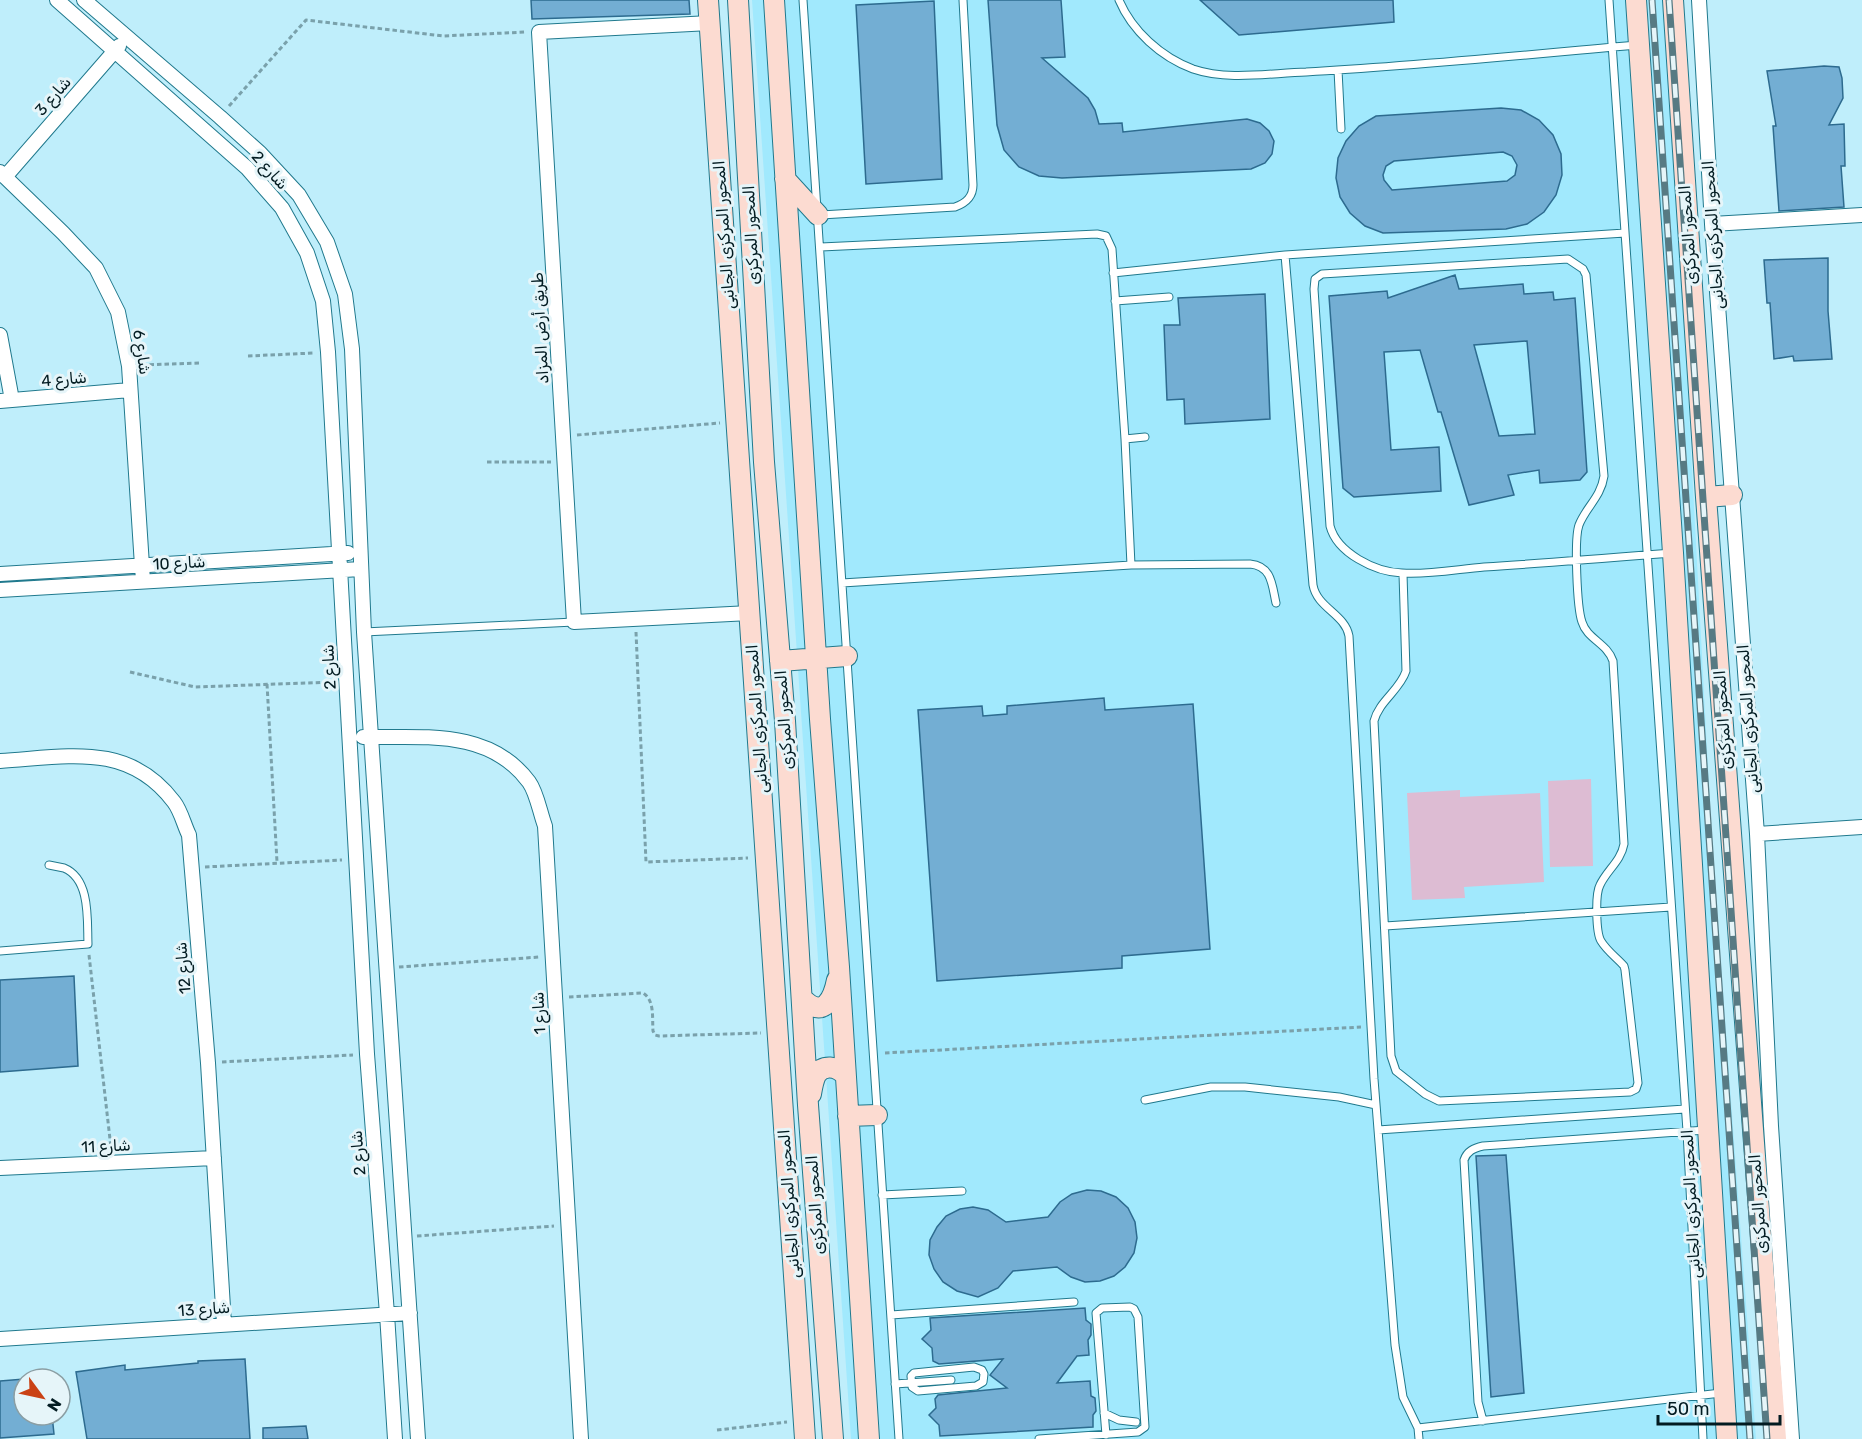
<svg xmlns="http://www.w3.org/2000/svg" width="1862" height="1439" font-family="Rubik,Vazirmatn,sans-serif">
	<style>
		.built { fill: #a1e9fd }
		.green { fill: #ddbcd3 }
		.building { fill: #73aed3; stroke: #2d6b8f; stroke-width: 1.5; fill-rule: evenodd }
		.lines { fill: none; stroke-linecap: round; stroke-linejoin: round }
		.lane-casing { stroke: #20798d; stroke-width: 9 }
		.street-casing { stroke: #20798d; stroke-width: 16 }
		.secondary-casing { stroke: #20798d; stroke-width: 22 }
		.path { stroke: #7aa1ab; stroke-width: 3; stroke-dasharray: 4.5 3; stroke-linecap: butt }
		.lane { stroke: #fff; stroke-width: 7 }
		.street { stroke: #fff; stroke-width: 14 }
		.secondary { stroke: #fcdbd1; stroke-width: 20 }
		.rail-casing { stroke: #577a83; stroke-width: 7 }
		.rail { stroke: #e6f5f9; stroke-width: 4.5; stroke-dasharray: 14; stroke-linecap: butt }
		.labels { text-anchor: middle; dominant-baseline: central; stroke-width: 6; stroke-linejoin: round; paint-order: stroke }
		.street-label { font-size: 16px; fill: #021b21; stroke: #e6f5f9 }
	</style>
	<rect width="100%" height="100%" fill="#bfeefb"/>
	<path class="built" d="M752,0H1667L1712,843L1756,1439H851Z"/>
	<path class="green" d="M1591,779L1593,866L1550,867L1548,781Z
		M1460,790V797L1540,793L1544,882L1464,887L1465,898L1412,900L1407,793Z"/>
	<path class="building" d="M531,0H689L690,14L532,19Z
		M988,0H1061L1065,57L1042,58L1088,98L1095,110L1099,124L1122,123L1123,132L1247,119L1260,123L1269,131L1274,141L1272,154L1265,163L1251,169L1062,178L1039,176L1019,167L1004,150L997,125Z
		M1200,0H1393L1394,22L1239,35Z
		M934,1L942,179L866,184L856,5Z
		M1824,66L1839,67L1842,78L1843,98L1829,125L1844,124L1845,166H1841L1844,207L1779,211L1773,126H1776L1767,71Z
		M1501,108L1521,110L1539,120L1553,135L1561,154L1562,175L1556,195L1544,212L1527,224L1506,229L1383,233L1365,226L1350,213L1340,197L1336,178L1338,158L1346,141L1359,126L1376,116ZM1503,152L1512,156L1517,165L1515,175L1507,181L1392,190L1384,180L1383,175L1386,166L1394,161Z
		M1828,258V311L1832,359L1794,361L1793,356L1774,359L1770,303H1767L1764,260Z
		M1455,275L1459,289L1523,284L1524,294L1553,292L1554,300L1575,298L1587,472L1580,480L1540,483L1539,470L1508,475L1514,495L1469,505L1441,412H1438L1420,350L1384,352L1391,450L1439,447L1441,491L1354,497L1343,488L1329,296L1387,291L1388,298ZM1527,341L1535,434L1499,436L1474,345Z
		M1265,294L1270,419L1185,424L1184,399L1167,400L1164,325H1180L1178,298Z
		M1104,698L1105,710L1193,704L1210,949L1122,956V968L937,981L918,710L982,706L983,716L1007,714V706Z
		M74,976L78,1066L0,1072V980Z
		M1506,1155L1524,1393L1491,1397L1476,1156Z
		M1087,1190L1101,1191L1116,1197L1128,1208L1135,1222L1137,1238L1134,1253L1125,1267L1114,1276L1100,1281L1085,1282L1071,1277L1057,1267L1013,1271L998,1288L978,1297L957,1291L943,1282L934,1269L929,1255L930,1240L937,1227L946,1216L960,1209L973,1207L988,1210L1006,1222L1048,1217L1060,1202L1072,1194Z
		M1085,1308L1086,1320L1091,1324V1335L1088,1340L1089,1355L1077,1356L1057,1383L1090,1381L1091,1396L1095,1398L1096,1411L1093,1415V1427L940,1436L939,1425L929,1415L936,1408L935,1399L938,1395L1007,1388L990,1375L1003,1359L939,1364L933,1361L932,1348L922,1339L931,1330L930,1318Z
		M245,1359L250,1439H87L76,1372L125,1365V1370L198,1363V1361Z
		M24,1379V1415H52L54,1434L0,1438V1381Z
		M306,1426L308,1439H263V1428Z"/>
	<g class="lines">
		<defs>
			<path id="lane" d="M803,0L899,1439
				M1119,0C1132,31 1161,57 1193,69C1228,81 1270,73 1306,72C1416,66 1526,55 1636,45
				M1609,0L1687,1131L1703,1439
				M1338,70L1341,129
				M821,215L955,207C966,203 973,197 973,185L963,0
				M821,247L1097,234L1106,236L1112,249L1125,439L1131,565
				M1285,255L1313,585C1317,608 1345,614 1349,636L1374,1079L1395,1345L1403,1397L1418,1428
				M1113,273L1285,255L1625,233
				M1115,301L1169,297
				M1125,439L1145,437
				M1403,574L1406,671C1400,690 1379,701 1374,721L1391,1056L1396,1071L1425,1094L1439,1101L1630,1092L1636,1089L1638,1083L1625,970L1624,966C1617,958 1607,951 1601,941C1596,933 1595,894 1600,885C1607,870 1621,861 1624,844L1613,661C1607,643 1587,639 1582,622C1577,608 1574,539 1579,525C1586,507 1601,497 1604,476L1586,275L1583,269L1568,259L1322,274L1315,279L1314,289L1330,526C1337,553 1375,572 1402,573C1427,575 1459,569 1484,567C1547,563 1609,558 1672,553
				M842,583L1131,565L1250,564C1272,566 1272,585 1276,603
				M364,632L574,622
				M1385,926L1671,907
				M0,951L88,944C87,921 91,879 64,868C59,867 54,866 49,865
				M1145,1100L1211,1087H1245L1339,1097L1376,1105
				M1378,1130L1685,1109
				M882,1195L962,1191
				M891,1315L1074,1302
				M974,1367L982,1370L984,1374L983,1382L976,1386L918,1391L912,1387L911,1376L914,1373Z
				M895,1384L951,1380
				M1104,1413L1119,1420L1136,1422
				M1483,1421L1478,1402L1464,1160C1467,1151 1474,1148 1483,1146L1706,1130
				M1039,1439L1138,1432L1145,1427L1138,1317L1134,1309L1130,1307L1102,1308L1096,1313L1106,1435
				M1419,1439L1418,1428L1721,1393"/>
			<path id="street" d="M57,0L247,168L282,208L307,253L323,301L328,352L367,1054L387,1314L395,1439
				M84,0L220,117L260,153L299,195L327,242L345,294L352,349L364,632L418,1439
				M1699,0L1712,224L1757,834L1771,1126L1792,1439
				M710,23L539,32L574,622L750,613
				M0,172L63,233L96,268L118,312L129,366L143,581
				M5,177L119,46
				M1712,224L1862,215
				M0,335L12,400
				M0,401L130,390
				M0,574L348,553
				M0,590L361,569
				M363,737C423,738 489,728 529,782C537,793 540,813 545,826L581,1439
				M0,761C66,757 128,741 174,802C181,811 184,825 189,835L208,1063L224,1324
				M1757,834L1862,827
				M0,1168L214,1158
				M0,1339L410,1313"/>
			<path id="secondary" d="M708,0L805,1439
				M738,0L764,462L785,721L808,1105L833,1439
				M774,0L820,719L839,967L869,1439
				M1636,0L1673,553L1727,1439
				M1673,0L1706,497L1776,1439
				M785,179L818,215
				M1706,497L1732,495
				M780,661L847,656
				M803,999C823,1019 833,1000 837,980
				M811,1094C812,1088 813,1081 816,1075C823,1064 837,1066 845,1075
				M848,1116L877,1115"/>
		</defs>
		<use href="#lane" class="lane-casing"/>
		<use href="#street" class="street-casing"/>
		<use href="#secondary" class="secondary-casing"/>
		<path class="path" d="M229,106L306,20L443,36L525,32
			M248,356L314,353
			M142,365L201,363
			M577,435L720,423
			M487,462H551
			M636,632L646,862L748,858
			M130,672L195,687L333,682
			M267,684L277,862
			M205,867L342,860
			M89,955L111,1148
			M399,967L539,957
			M569,997L643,993C655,1000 652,1019 653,1031L655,1035L659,1036L761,1033
			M885,1053L1361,1027
			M222,1062L353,1055
			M417,1236L554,1226
			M717,1430L787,1422"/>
		<use href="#lane" class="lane"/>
		<use href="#street" class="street"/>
		<use href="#secondary" class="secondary"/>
		<defs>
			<path id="rail" d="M1652,0L1750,1439
				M1669,0L1767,1439"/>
		</defs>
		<use href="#rail" class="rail-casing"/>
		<use href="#rail" class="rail"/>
	</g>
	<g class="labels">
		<g class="street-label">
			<text transform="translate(53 96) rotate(-49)">شارع 3</text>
			<text transform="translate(270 170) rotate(48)">شارع 2</text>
			<text transform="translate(724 235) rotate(-94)">المحور المركزى الجانبى</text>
			<text transform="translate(751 235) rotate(-93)">المحور المركزى</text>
			<text transform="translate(1688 235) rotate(-94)">المحور المركزى</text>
			<text transform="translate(1713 235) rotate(-94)">المحور المركزى الجانبى</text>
			<text transform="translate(540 328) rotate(-93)">طريق أرض المزاد</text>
			<text transform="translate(142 352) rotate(81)">شارع 6</text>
			<text transform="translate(64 379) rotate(-5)">شارع 4</text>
			<text transform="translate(179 563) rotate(-3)">شارع 10</text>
			<text transform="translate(329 667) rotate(-93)">شارع 2</text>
			<text transform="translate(757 719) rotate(-94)">المحور المركزى الجانبى</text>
			<text transform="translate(1748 719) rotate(-94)">المحور المركزى الجانبى</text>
			<text transform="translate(784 720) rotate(-94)">المحور المركزى</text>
			<text transform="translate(1723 720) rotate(-94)">المحور المركزى</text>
			<text transform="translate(183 968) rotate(-95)">شارع 12</text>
			<text transform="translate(539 1013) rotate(-93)">شارع 1</text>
			<text transform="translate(106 1146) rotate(-3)">شارع 11</text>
			<text transform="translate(358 1153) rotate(-95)">شارع 2</text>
			<text transform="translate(789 1204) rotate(-94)">المحور المركزى الجانبى</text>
			<text transform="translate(1691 1204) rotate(-93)">المحور المركزى الجانبى</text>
			<text transform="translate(1758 1204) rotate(-94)">المحور المركزى</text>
			<text transform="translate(815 1205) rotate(-94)">المحور المركزى</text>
			<text transform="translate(204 1309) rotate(-4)">شارع 13</text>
		</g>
	</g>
	<g transform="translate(42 1397) rotate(123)"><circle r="28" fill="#e6f5f9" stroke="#8b9ea3" stroke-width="1.5"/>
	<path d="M0-4.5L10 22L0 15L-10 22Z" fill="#ca4215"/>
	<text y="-9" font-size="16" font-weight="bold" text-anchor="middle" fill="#021b21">N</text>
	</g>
	<path d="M1658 1415v9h122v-9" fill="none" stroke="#021b21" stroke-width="3"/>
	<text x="1667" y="1415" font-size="18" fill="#021b21" stroke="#e6f5f9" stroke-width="4.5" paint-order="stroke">50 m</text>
</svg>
